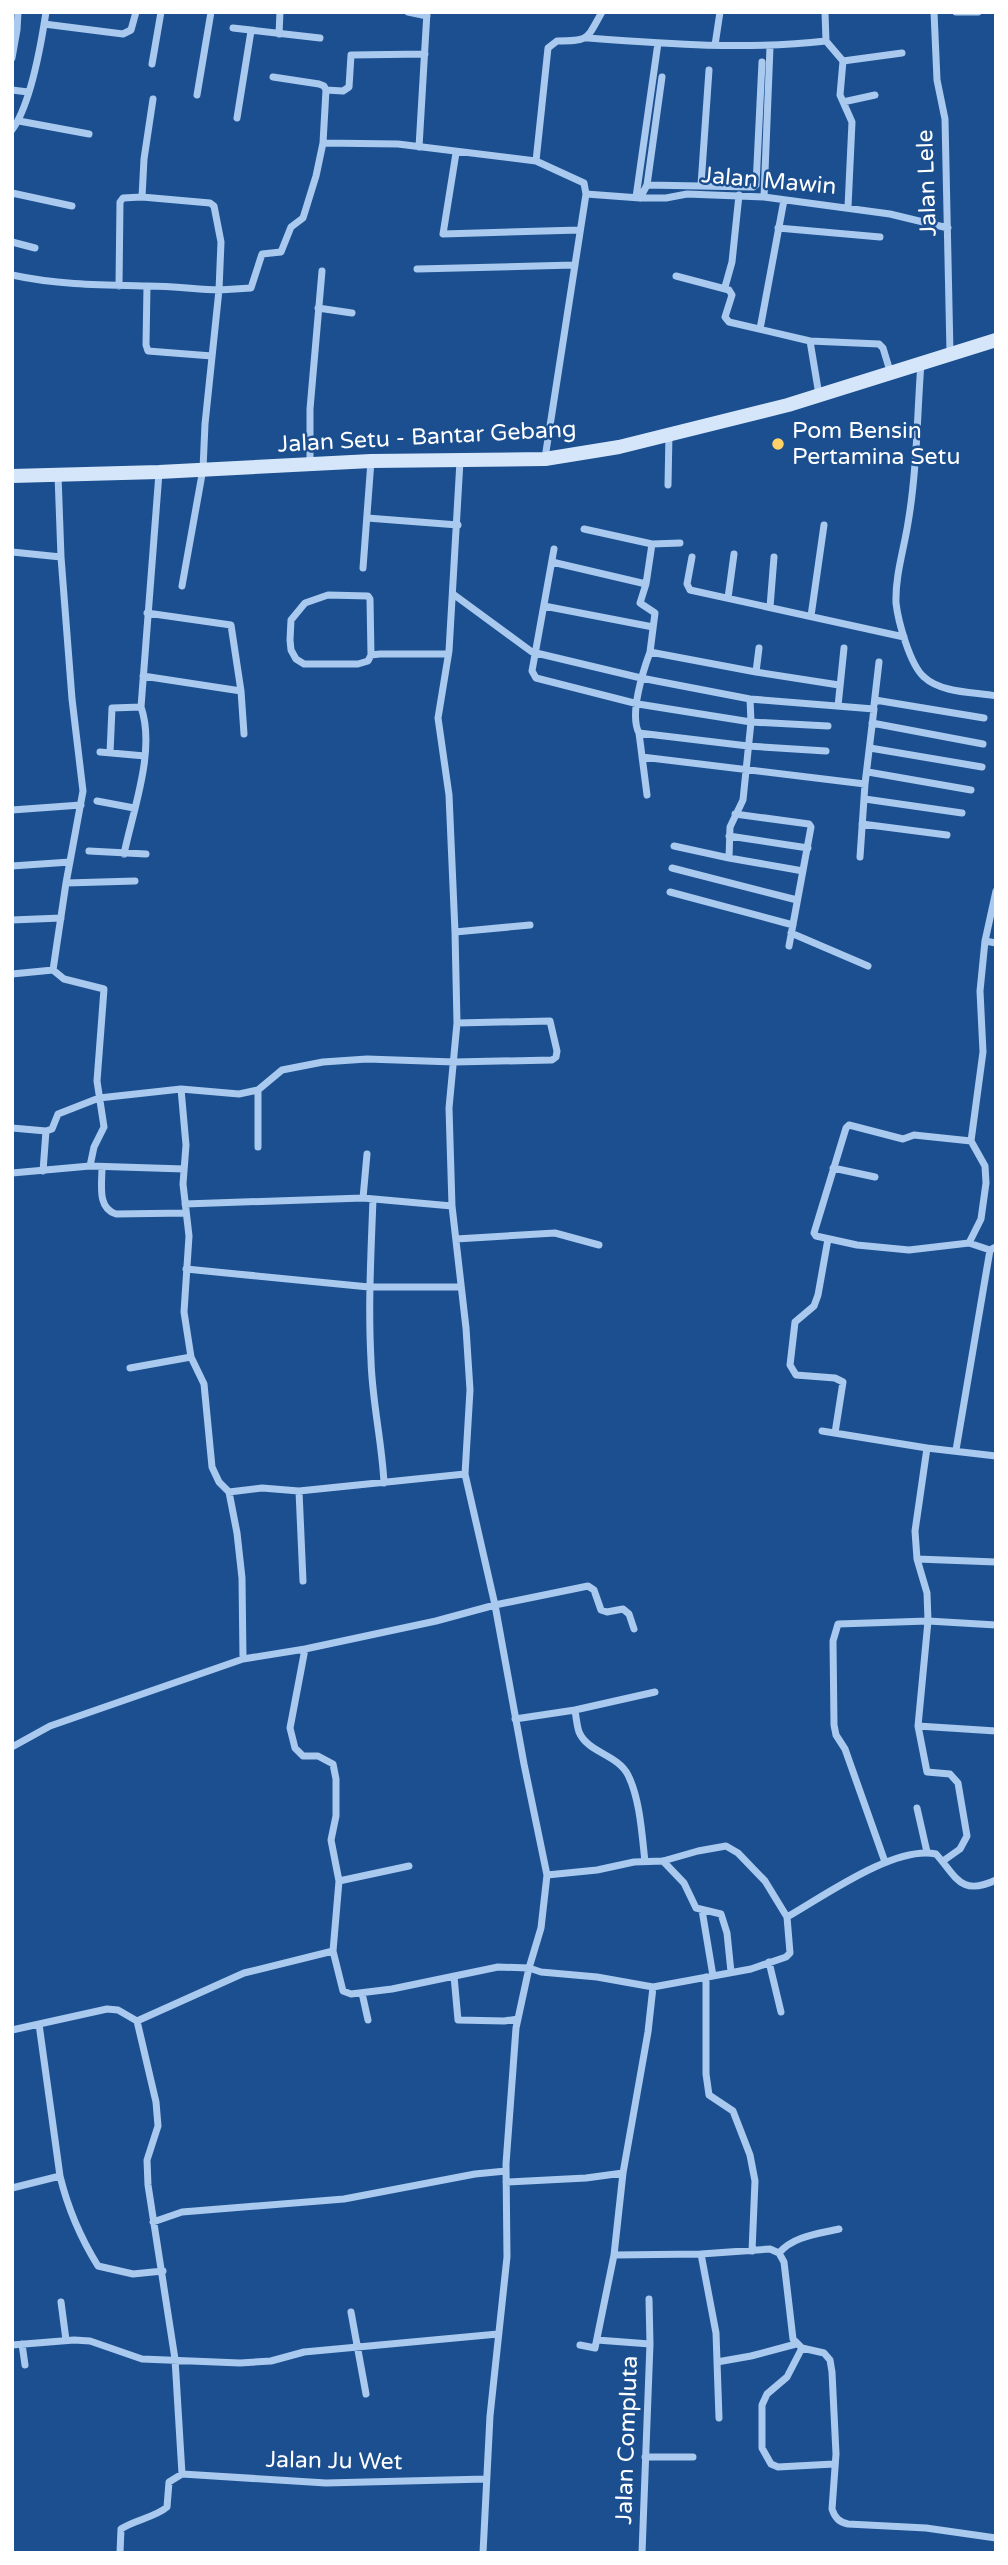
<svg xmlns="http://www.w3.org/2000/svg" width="1008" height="2565" font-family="'Varela Round',sans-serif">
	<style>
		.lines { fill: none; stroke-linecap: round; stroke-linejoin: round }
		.minor { stroke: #a9c9ee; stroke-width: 7 }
		.secondary { stroke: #d6e6fa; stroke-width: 14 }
		.poi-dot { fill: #ffd166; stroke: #1b4f8f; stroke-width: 2.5 }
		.labels { text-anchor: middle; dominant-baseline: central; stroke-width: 5; stroke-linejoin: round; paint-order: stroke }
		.street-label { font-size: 23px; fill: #fff; stroke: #1b4f8f }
		.poi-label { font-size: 23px; fill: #fff; stroke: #1b4f8f; text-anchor: start }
	</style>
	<rect width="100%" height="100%" fill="#1b4f8f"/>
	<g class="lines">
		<path class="minor" d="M408,12L427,16
			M825,12L826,41
			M934,12L937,80L945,119L950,353
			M956,12H978
			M44,24L123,34L131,30L136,12
			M233,28L320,38
			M12,29L17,30L12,58
			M17,30L18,12
			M279,34L280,12
			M587,38C667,44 746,50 826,41
			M826,41L843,61L840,95L852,122L848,207
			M715,45L720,12
			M843,61L902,53
			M152,64L161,12
			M273,77L319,84L324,86L326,90
			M12,90L28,92
			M197,95L211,12
			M843,102L875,95
			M237,118L251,31
			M19,121L89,134
			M12,130C31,104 41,45 46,12
			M323,143L398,144L536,161L584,183L586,194L545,458
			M419,147L427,12
			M456,153L443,234L580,230
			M536,161L548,48L557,41C590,41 586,40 602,12
			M647,185L753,187L756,185L762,62
			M701,185L709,70
			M12,193L72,206
			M586,194L640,198H666L687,194L764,197L890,214L948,228
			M142,197L144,159L153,99
			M636,197L658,43
			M764,197L770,47
			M640,198L647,185L662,77
			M778,228L880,237
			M12,242L35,248
			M417,269L574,265
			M12,275C58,285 102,285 148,286C172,286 195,289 219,290L221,242L214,206L210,203L142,197L123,198L120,202L119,286
			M676,276L729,290L732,295L725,317L729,322L810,341L819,395
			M147,286L146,345L148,351L212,356
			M725,287L732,262L739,195
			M318,308L352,313
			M760,329L784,200
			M810,341L879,344L883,348L890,371
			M921,363C917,416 917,471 908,523C904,549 895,576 896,603C898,621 910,665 924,677C941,693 974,692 996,696
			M460,461L449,651L438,718L449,795L455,932L457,1023L449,1108L452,1206L466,1328L470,1390L465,1474L495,1605L524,1764L547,1875L541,1928L529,1968L516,2028L506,2164L507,2257L490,2416L483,2553
			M310,463V409L322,271
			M668,485L669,434
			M367,518L458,525
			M584,529L652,544L680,543
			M554,549L532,671L536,678L638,704L751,722L828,726
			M12,552L61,557
			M692,557L687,584L690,590L904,637
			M552,562L646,584
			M363,568L371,461
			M182,586L203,469L205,424L219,290L251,288L262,254L281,252L291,227L303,218L316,176L323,143L326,90L343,91L349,87L351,55L425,54
			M453,594L532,652L641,678L750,699L874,709L865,784L860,857
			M728,598L734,554
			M544,606L653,627
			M770,607L774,557
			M147,613L231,625L241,691L244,734
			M811,616L824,525
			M650,652L655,613L640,603L646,584L652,544
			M371,655L370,599L368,596L328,595L305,603L291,620L290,640L291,650L296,659L304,664H358L368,661L371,655L380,654H448
			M756,672L839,685
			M143,676L241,691
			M750,699L751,722L743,800L730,827L729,858L803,871
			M875,700L984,718
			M874,705L879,662
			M838,706L844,648
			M872,723L983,744
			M639,733L748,746L826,751
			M870,748L982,767
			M100,752L145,756
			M110,753L112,708L141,707
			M642,757L865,784
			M868,772L971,790
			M647,795L639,733C629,715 643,671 650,652L756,672L759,648
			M865,799L962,813
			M97,801L134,808
			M12,810L81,805
			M735,814L809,824L811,827L789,946
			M862,824L947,835
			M729,836L808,848
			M674,846L729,858
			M89,851L146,854
			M124,854C133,810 156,750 141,707L159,473
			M12,866L70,862
			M672,868L797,900
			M66,883L135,881
			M670,892L793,925
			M12,920L61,918
			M455,932L530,925
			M791,933L868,966
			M985,941L996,943
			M53,970L66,883L83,791L72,699L61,557L58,475
			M12,974L53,970L64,979L104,989L97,1081L104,1127L94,1147L90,1166
			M181,1089L186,1145L183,1184L189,1236L184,1312L191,1357L204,1384L212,1467L219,1482L229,1492L237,1533L242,1578L243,1659
			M258,1090V1147
			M12,1128L46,1131
			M971,1141L914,1135L903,1139L849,1125L846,1128L814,1233L816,1236L857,1245L909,1250L969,1243L990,1250
			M102,1167C102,1185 97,1208 116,1214L186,1213
			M833,1168L875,1177
			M43,1171L46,1131L52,1129L58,1114L99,1098L181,1089L239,1094L258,1090L282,1070L323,1062L367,1059L454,1062L552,1060L556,1057L557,1051L550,1021L457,1023
			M12,1173L90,1166L184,1169
			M363,1198L367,1154
			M373,1199C371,1253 368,1306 371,1360C372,1401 382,1442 384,1483
			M185,1204L363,1198L452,1206
			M456,1239L555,1233L599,1245
			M828,1239L818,1295L814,1306L795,1322L790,1365L796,1375L835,1378L843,1382L835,1433
			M969,1243L981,1219L986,1183L985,1166L971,1141L983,1052L980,991L985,941L996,891
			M186,1269L369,1287H461
			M130,1368L191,1357
			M822,1431L927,1448
			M956,1450L990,1250L996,1247
			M299,1491L303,1581
			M229,1492L262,1488L299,1491L465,1474
			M917,1559L996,1562
			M305,1649L290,1728L295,1748L303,1756H318L333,1764L336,1779V1816L331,1840L339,1881L333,1951L343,1991L351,1994L392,1989L498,1967L529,1968L541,1972L597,1977L653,1987L751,1969L786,1957L790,1953L787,1917C824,1896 895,1845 936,1854C956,1876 960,1897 996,1880
			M575,1710C576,1717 577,1726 579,1732C588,1753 617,1754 628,1775C640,1799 642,1835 645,1862
			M515,1719L575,1710L655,1692
			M918,1726L996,1731
			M12,1747L50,1726L243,1659L305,1649L436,1621L495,1605L588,1586L594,1590L601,1610L607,1612L623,1609L629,1614L634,1629
			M917,1808L927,1852
			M663,1861L684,1883L696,1908L721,1914L727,1933L731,1972
			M943,1861L960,1849L967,1836L958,1783L950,1774L927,1772L918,1726L928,1621L927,1593L917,1559L915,1531L927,1448L996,1456
			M885,1862L845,1749L836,1735L834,1725L833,1641L838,1624L928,1621L996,1625
			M547,1875L597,1870L634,1862L663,1861L698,1851L726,1846L738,1853L765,1881L787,1917
			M339,1881L409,1866
			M702,1910L713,1976
			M769,1962L781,2012
			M454,1976L458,2020L504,2021L518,2019
			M706,1977V2074L709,2095L733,2111L750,2155L755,2181L752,2251
			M362,1993L368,2020
			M137,2021L156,2102L158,2126L147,2160L148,2185L175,2359L182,2474
			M12,2030L107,2009L118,2010L137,2021L244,1973L333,1951
			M623,2173L648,2032L653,1987
			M60,2176C68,2209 80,2237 98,2266L133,2274L163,2271
			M506,2182L586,2178L623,2173L614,2255L595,2348L580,2345
			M12,2188L60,2176L39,2024
			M153,2222L182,2212L344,2199L475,2174L506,2171
			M779,2253C793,2236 818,2234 839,2229
			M701,2254L716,2333L719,2418
			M614,2255L701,2254L770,2249L779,2253L784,2262L793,2339L802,2348L824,2353L830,2360L832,2372L836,2454L832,2509C835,2518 839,2522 848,2524L926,2528L996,2538
			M649,2299L650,2344
			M61,2302L66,2340
			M351,2312L366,2394
			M597,2340L650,2344L642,2553
			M22,2344L25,2365
			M12,2345L74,2340L90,2341L142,2359L240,2363L271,2361L304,2352L498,2334
			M802,2348L787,2377L767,2394L762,2405V2448L771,2464L778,2467L834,2464
			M717,2362L751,2356L796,2344
			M645,2457H693
			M120,2553L121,2529C134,2520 156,2517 167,2507L169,2482L182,2474L326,2483L486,2479"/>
		<path class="secondary" d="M12,476L159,472L371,461L545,459L619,447L788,405L996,340"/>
	</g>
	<circle class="poi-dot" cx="778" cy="444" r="7"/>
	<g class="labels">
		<g class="street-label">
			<text transform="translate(769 181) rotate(5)">Jalan Mawin</text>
			<text transform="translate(927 183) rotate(-92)">Jalan Lele</text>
			<text transform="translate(427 437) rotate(-3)">Jalan Setu - Bantar Gebang</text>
			<text transform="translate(627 2440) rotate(-88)">Jalan Compluta</text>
			<text transform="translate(334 2461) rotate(1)">Jalan Ju Wet</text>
		</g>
		<g class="poi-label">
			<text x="792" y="431">Pom Bensin<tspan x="792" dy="26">Pertamina Setu</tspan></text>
		</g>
	</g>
	<rect width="1008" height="2565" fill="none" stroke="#ffffff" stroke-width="28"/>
</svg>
